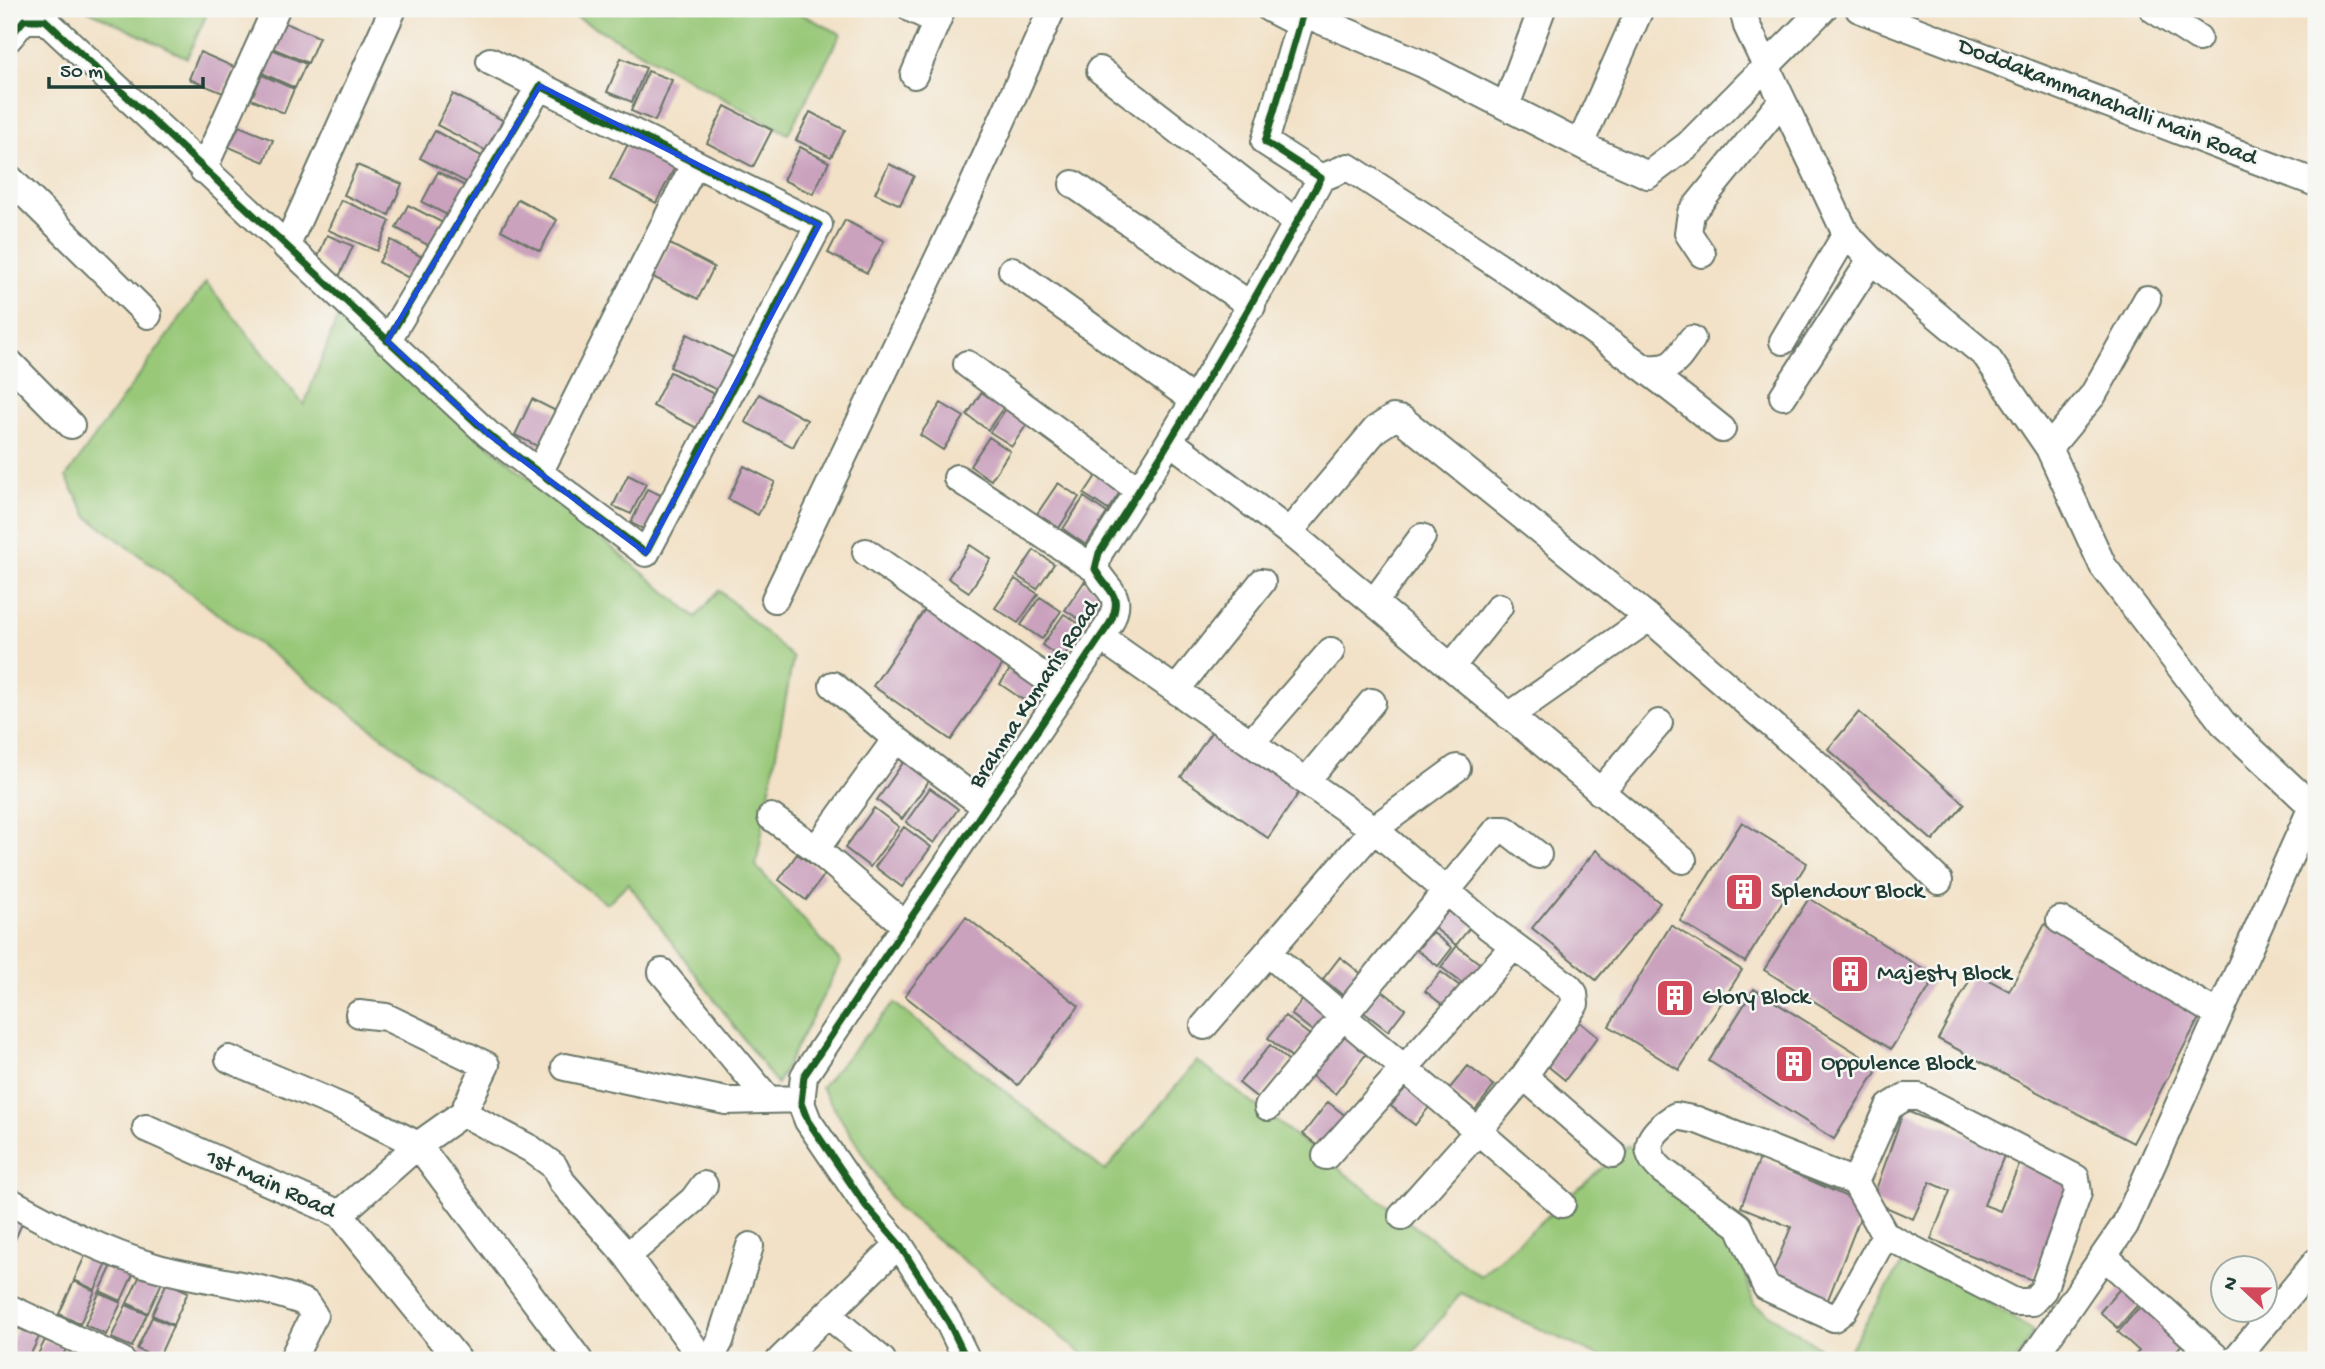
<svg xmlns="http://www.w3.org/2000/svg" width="2325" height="1369" font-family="'Gochi Hand',sans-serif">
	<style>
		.green { fill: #98c878; stroke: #5c8256; stroke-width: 2 }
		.building { fill: #caa2be }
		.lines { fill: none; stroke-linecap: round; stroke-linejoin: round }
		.minor-casing { stroke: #697667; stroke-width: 30 }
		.minor { stroke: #fff; stroke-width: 26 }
		.cycleway-casing { stroke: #f6f6f2; stroke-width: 11 }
		.cycleway { stroke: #1b5e20; stroke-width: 7 }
		.marked { fill: none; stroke: #1d4ed8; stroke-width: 5; stroke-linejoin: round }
		.labels { text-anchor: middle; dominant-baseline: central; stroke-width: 5; stroke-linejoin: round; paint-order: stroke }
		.street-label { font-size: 24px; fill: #1f3d34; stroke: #f6f6f2 }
		.poi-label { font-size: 24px; fill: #1f3d34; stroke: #f6f6f2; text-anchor: start }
	</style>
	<rect width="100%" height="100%" fill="#f6f6f2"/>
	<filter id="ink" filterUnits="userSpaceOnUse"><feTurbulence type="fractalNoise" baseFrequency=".0143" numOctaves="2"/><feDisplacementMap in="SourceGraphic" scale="14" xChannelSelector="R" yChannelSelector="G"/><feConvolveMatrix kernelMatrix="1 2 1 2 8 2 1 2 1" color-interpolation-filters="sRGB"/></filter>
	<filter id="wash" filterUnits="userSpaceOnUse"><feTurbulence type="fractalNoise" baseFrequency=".00686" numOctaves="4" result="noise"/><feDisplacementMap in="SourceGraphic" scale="28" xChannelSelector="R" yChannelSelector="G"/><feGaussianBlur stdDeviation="1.57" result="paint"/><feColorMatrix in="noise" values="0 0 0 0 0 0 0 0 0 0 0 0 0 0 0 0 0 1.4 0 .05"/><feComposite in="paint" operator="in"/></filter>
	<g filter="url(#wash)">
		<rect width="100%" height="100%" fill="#f2e1c6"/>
		<path class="green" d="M85,9H209L187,58Z
			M562,9H791L841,34L788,134Z
			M206,282L304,405L337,319L696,617L719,590L793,658L756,866L841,962L777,1084L628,883L607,904L88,517L66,477Z
			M894,1003L1105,1171L1197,1061L1480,1276L1628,1145L1736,1244L1754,1304L1838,1360H1607L1461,1293L1408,1360H1090L897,1208L821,1087Z
			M1909,1252L2033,1331L2017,1360H1843Z"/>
		<g id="blocks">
			<path class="building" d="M283,22L319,37L308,63L272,48Z
				M272,49L306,64L295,88L262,73Z
				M200,52L234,67L223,93L189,79Z
				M621,58L646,68L632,102L607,92Z
				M648,71L672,80L655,121L631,111Z
				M262,75L294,89L284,113L251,99Z
				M453,94L508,123L492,154L437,125Z
				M725,106L772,130L753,167L707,143Z
				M810,112L845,130L831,157L796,140Z
				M239,126L273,140L264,162L229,147Z
				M435,131L487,159L473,186L420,158Z
				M629,142L675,167L656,203L610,179Z
				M800,147L829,162L813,194L783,180Z
				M889,164L914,176L900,205L875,193Z
				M357,165L402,184L389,215L344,195Z
				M438,172L471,189L455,219L422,202Z
				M518,199L557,220L540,251L501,230Z
				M341,200L390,221L377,251L328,230Z
				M408,205L447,225L435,249L396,228Z
				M845,220L884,241L867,273L828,253Z
				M327,235L353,246L339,277L318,257Z
				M391,240L431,262L420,284L379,262Z
				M670,244L714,267L698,299L653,277Z
				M687,334L734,358L717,390L670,367Z
				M670,372L718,396L701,430L653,406Z
				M985,387L1007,402L988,430L967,415Z
				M759,394L807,420L793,447L745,422Z
				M532,399L556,411L539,447L515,435Z
				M941,403L964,417L943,450L920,435Z
				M1010,403L1032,417L1012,446L990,432Z
				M989,437L1010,451L991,480L970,466Z
				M744,466L775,482L758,515L728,499Z
				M1102,467L1126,483L1108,510L1084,494Z
				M628,475L646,484L631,514L613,506Z
				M1058,483L1079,497L1059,528L1037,514Z
				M647,489L670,499L653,534L631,523Z
				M1084,497L1107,513L1086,545L1063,529Z
				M970,545L991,559L969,592L948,578Z
				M1034,550L1054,564L1037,589L1017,576Z
				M1015,579L1038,594L1018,623L995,608Z
				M1084,582L1104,595L1085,623L1065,610Z
				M1040,597L1061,611L1042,639L1021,625Z
				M927,606L1006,660L951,740L873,686Z
				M1064,614L1084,627L1062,659L1042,645Z
				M1016,661L1048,683L1032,706L1000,684Z
				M1859,712L1965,804L1933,841L1828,749Z
				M1214,728L1302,788L1268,838L1181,777Z
				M905,760L931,778L902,819L877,800Z
				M930,788L958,809L934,843L906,822Z
				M874,808L899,827L870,867L845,848Z
				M1742,822L1807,863L1745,962L1680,921Z
				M904,827L931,847L902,887L875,867Z
				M1596,850L1660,903L1596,980L1532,928Z
				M797,854L825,874L806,900L779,880Z
				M1809,898L1936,977L1891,1049L1764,970Z
				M1451,902L1475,921L1456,945L1432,926Z
				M966,917L1079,1006L1018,1085L905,996Z
				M2045,924L2204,1009L2133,1143L1938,1039L1974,972L2009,991Z
				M1671,925L1742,970L1679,1070L1609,1026Z
				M1432,932L1452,948L1438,966L1417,950Z
				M1457,946L1483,966L1467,987L1441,967Z
				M1340,957L1364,976L1346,998L1323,979Z
				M1441,972L1464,989L1448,1009L1425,991Z
				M1380,989L1405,1009L1388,1031L1362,1011Z
				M1754,989L1879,1067L1834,1139L1709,1061Z
				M1308,993L1331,1012L1315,1033L1291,1014Z
				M1285,1016L1311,1036L1293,1058L1268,1038Z
				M1577,1020L1598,1037L1565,1080L1544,1063Z
				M1344,1028L1370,1049L1335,1094L1308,1073Z
				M1270,1045L1289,1061L1259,1099L1239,1083Z
				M1468,1066L1494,1086L1475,1110L1449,1089Z
				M1409,1083L1433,1102L1415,1125L1391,1106Z
				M1328,1102L1352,1121L1327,1153L1303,1134Z
				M1904,1110L2006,1151L1984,1205L2000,1211L2020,1162L2072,1183L2032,1280L1931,1239L1950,1191L1930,1182L1913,1219L1872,1201Z
				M1760,1158L1865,1205L1827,1302L1770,1279L1791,1227L1741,1207Z
				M9,1209L25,1217L9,1253Z
				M89,1247L110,1257L95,1290L74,1280Z
				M115,1259L136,1268L121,1301L100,1291Z
				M142,1271L163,1280L148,1313L127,1303Z
				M74,1281L95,1291L80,1324L59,1314Z
				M167,1282L188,1292L173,1325L152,1315Z
				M2123,1285L2141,1301L2118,1328L2100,1312Z
				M99,1293L121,1303L106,1335L85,1325Z
				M2142,1304L2185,1341L2168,1360H2138L2134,1357L2139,1351L2118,1332Z
				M126,1305L147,1314L132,1347L111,1338Z
				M152,1317L173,1326L158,1359L137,1349Z
				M18,1328L39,1337L28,1360H9V1347Z
				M45,1340L66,1349L61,1360H35Z
				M70,1352L90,1360H66Z"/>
		</g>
	</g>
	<g filter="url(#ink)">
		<use href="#blocks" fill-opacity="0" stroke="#697667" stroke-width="2"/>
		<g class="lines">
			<defs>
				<path id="minor" d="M912,9L937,21
					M1270,9L1299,24
					M1743,9L1747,26L1846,234L1871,260L1986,356L2049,448L2103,566L2223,723L2316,810
					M1859,9L2316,183
					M2153,9L2198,38
					M1303,13L1423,64L1587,148L1648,175L1688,145L1823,9
					M9,38L24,20H45L488,434L646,553L819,225L540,86L387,341
					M490,61L540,86
					M1100,70L1297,223
					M914,75L942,9
					M1506,106L1542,9
					M1580,144L1640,9
					M203,170L276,9
					M9,178L148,315
					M1321,178L1348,167C1477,250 1604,333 1722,429
					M1073,184L1252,306
					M286,247L393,9
					M1702,254L1688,233L1691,213L1782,101
					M1012,270L1195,401
					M1783,341L1846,234
					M9,362L71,425
					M967,364L1140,491
					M1647,368C1675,370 1676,360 1692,339
					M1783,396L1871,260
					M1171,442L1289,532L1683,860
					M2049,448L2093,395L2147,299
					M539,473L695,163
					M957,478L1095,569
					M1289,532L1376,429L1393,418L1403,420L1649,618
					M866,552L1064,691
					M775,599L969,194L1052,9
					M1374,602L1422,537
					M1100,637L1374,829L1489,927L1569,987L1574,993L1575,1004L1524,1076L1478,1131L1268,953
					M1451,667L1499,607
					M833,685L896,739L986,807
					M1177,689L1262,582
					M1509,716L1649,618L1825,771L1939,881
					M896,739L816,849L906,926
					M1251,743L1331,651
					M1306,781L1372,702
					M1600,792L1659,723
					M771,817L816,849
					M2060,920L2219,1015
					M662,972L768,1099
					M359,1014L386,1017L486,1065L463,1113
					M1204,1026L1374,829L1457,768
					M229,1059L351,1111L418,1145L579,1360
					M565,1067L726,1101L802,1099
					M1524,1076L1613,1154
					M1905,1097H1919L2076,1178L2078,1193L2043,1290L2032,1302H2015L1885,1235L1843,1311L1834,1318L1766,1287L1739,1226L1663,1171C1637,1148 1652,1131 1676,1116L1697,1120L1855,1182L1889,1107Z
					M1268,1107L1497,830H1506L1538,855
					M146,1128L340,1214L458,1360
					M1326,1156L1513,947
					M1855,1182L1885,1235
					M9,1201C56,1227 103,1252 155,1267C204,1281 259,1284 306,1303L314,1315L292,1360
					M340,1214L418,1145L463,1113L531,1149L554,1166L562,1182L627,1256
					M1402,1216L1478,1131L1562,1204
					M2104,1256L2219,1360
					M9,1308L121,1360
					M827,1314L882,1360
					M703,1360L627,1256L693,1200L704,1185
					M710,1360L720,1341L750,1246
					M780,1360L899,1244
					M967,1360L949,1323L899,1244L866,1206L808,1121L801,1103L804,1076L1110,623C1124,593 1108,593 1095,569L1099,553C1178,431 1252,307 1321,178L1265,142L1304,9
					M2032,1360L2125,1225L2312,807
					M2235,1360L2316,1262"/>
			</defs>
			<use href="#minor" class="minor-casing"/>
			<use href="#minor" class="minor"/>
			<defs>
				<path id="cycleway" d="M9,38L24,20H45L488,434L646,553L819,225L540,86L387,341
					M967,1360L949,1323L899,1244L866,1206L808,1121L801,1103L804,1076L1110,623C1124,593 1108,593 1095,569L1099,553C1178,431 1252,307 1321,178L1265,142L1304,9"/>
			</defs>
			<use href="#cycleway" class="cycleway-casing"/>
			<use href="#cycleway" class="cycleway"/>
		</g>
	</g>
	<path class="marked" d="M540,86L819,225L646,553L488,434L387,341Z"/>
	<defs>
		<symbol id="building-square" viewBox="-11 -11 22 22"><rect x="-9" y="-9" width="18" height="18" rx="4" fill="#d1495b" stroke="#f6f6f2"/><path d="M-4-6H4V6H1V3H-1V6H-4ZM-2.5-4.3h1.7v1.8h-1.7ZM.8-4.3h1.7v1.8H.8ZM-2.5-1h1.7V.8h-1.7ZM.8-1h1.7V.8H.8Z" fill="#fff"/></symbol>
	</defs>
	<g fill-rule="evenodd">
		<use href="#building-square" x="1722" y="870" width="44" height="44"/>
		<use href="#building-square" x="1828" y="952" width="44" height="44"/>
		<use href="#building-square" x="1653" y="976" width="44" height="44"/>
		<use href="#building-square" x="1772" y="1042" width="44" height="44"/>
	</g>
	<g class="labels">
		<g class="street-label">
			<text transform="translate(2107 103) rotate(21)">Doddakammanahalli Main Road</text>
			<text transform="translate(1035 695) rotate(-57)">Brahma Kumaris Road</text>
			<text transform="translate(270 1185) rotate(24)">1st Main Road</text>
		</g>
		<g class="poi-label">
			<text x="1771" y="892">Splendour Block</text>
			<text x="1877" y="974">Majesty Block</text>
			<text x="1702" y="998">Glory Block</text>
			<text x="1821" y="1064">Oppulence Block</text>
		</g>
	</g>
	<rect width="2325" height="1369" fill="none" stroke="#f6f6f2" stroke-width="35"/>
	<g transform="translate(2244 1289) rotate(292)"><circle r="33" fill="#f6f6f2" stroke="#a0aca6" stroke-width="2"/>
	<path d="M0-5L12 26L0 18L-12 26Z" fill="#d1495b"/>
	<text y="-10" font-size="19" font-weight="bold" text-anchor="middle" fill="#1f3d34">N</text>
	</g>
	<path d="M49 77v10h154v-10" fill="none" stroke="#1f3d34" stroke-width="3.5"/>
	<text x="60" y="77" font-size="21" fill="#1f3d34" stroke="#f6f6f2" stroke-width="5" paint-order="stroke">50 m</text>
</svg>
